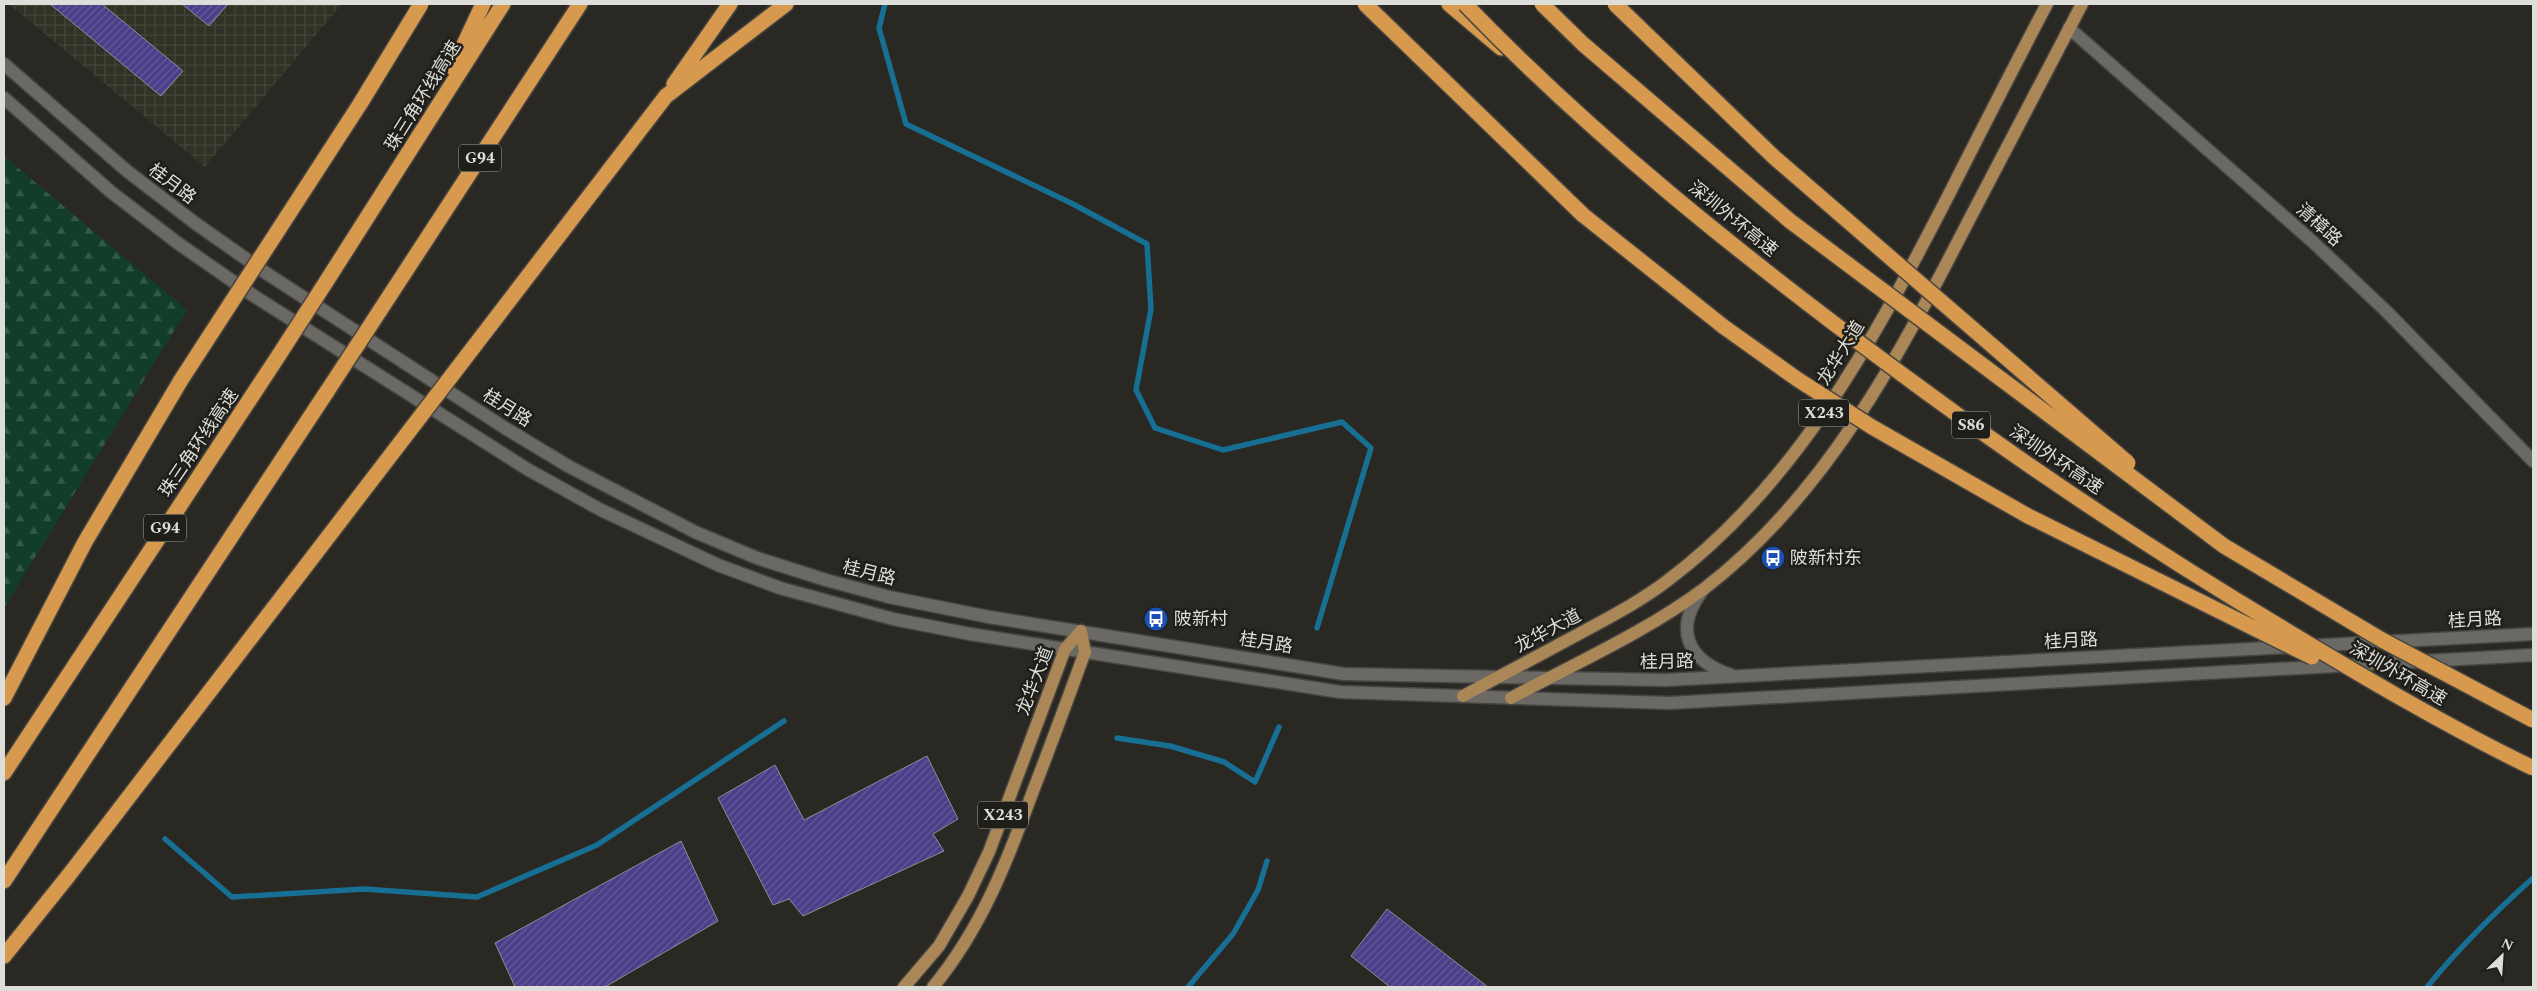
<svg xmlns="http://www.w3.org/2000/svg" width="2537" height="991" font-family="Spectral,'Noto Sans SC',serif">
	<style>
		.industrial { fill: url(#industrial-grid) }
		.forest { fill: url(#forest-firs) }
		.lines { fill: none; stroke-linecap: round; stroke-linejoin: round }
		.stream { stroke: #176f94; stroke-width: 5.5 }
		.building { fill: url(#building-hatch); stroke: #8d8d94 }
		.minor-casing { stroke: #464541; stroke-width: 15 }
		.secondary-casing { stroke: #464541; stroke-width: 15 }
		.primary-casing { stroke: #464541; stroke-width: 15 }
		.motorway-casing { stroke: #464541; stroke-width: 18 }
		.minor { stroke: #6a6963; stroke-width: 12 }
		.secondary { stroke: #6a6963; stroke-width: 12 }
		.primary { stroke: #ab8656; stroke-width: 12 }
		.motorway { stroke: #d7994e; stroke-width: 15 }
		.motorway-bridge-casing { stroke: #464541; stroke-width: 18; stroke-linecap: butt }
		.motorway-bridge { stroke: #d7994e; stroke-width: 15 }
		.labels { text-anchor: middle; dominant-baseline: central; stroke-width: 5; stroke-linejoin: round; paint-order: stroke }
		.shield { fill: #1f1e19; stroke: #a4a49f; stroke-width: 1 }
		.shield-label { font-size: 16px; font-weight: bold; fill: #ddddd9 }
		.street-label { font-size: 18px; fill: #ddddd9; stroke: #1f1e19 }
		.poi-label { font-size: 18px; fill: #ddddd9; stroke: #1f1e19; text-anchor: start }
	</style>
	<defs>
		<pattern id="industrial-grid" width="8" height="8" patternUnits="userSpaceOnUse" patternTransform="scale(1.25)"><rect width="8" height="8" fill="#323125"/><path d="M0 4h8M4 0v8" fill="none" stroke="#46453a"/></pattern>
		<pattern id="forest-firs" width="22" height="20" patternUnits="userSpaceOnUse" patternTransform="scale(1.25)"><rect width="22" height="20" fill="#123e29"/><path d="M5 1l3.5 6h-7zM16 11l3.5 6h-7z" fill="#345947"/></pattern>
		<pattern id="building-hatch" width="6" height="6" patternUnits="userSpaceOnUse" patternTransform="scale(1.25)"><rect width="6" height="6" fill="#493f89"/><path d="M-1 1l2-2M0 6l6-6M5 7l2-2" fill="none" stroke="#635a99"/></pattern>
	</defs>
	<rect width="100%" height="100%" fill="#292822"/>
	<path class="industrial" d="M9,4H342L205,167Z"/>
	<path class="forest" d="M4,156L187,310L4,608Z"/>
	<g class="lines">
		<path class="stream" d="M885,4L879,28L906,124L1073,204L1147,244L1151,309L1136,390L1155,428L1223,450L1342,422L1371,448L1317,628
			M1117,738L1170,746L1224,762L1255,782L1279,727
			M165,839L232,897L364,889L477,897L597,845L784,721
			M1188,987L1233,934L1258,890L1267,861
			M2427,987C2459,948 2495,912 2533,878"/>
	</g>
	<path class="building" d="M50,4H102L183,71L161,96Z
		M182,4H228L209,26Z
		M927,756L958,819L933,834L944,851L803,916L789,899L773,905L718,798L775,765L804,820Z
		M681,841L718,921L605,987H515L495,943Z
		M1387,909L1488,987H1390L1351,956Z"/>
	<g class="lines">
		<defs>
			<path id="minor" d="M2069,28L2313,242L2386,311L2533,461"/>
			<path id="secondary" d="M4,64L127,171L195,223L269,275L505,428L568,466L695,532L757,558L826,580L889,597L989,617L1344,674L1499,677L1666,680L2533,634
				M4,98L111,192L179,244L254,296L527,469L601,510L718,565L780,588L893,619L970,634L1340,692L1669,703L2533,655
				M1703,590C1673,629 1687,660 1731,675"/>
			<path id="primary" d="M1463,696C1500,676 1537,656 1575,636C1606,619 1638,603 1667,581C1795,485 1872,343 1944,204C1978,137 2012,70 2047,4
				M1511,698C1576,663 1646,632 1705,588C1826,495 1900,354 1968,222C2006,149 2044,76 2082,4
				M904,987L939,946L968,896L989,852L1065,649L1081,631
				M933,987C981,929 1007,862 1033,791C1051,745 1068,698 1085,652L1081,631"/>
			<path id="motorway" d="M1449,4L1501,48
				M453,68L483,4
				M674,84L730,4
				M666,96L786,4
				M326,282L503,4
				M379,312L580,4
				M4,698L85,542L181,380
				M4,773L279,355
				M4,881L328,390
				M4,956L69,875"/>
		</defs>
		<use href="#minor" class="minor-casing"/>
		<use href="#secondary" class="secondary-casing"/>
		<use href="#primary" class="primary-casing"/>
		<use href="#motorway" class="motorway-casing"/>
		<use href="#minor" class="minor"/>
		<use href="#secondary" class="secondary"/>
		<use href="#primary" class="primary"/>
		<use href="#motorway" class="motorway"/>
		<defs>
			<path id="motorway-bridge" d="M1365,4L1583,215L1724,327L1797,379L1872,427L2028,516L2312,657
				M1465,4C1593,137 1740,254 1888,364C2014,458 2144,545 2279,626C2362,676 2446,726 2533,768
				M1542,4L1583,44L1790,221L2224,546L2382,640L2533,720
				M1615,4L1775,158L2128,463
				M279,355L326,282
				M181,380L360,104L421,4
				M328,390L379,312
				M69,875L666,96"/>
		</defs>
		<use href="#motorway-bridge" class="motorway-bridge-casing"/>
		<use href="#motorway-bridge" class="motorway-bridge"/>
	</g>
	<defs>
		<symbol id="bus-disc" viewBox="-11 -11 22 22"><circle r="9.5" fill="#1a4fb4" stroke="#1f1e19"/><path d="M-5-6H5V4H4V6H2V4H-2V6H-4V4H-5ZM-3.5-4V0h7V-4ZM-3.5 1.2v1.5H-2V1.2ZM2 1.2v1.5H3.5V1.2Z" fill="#fff"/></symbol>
	</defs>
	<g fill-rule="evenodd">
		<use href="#bus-disc" x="1759" y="544" width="28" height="28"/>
		<use href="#bus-disc" x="1142" y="605" width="28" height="28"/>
	</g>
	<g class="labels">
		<g class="shield">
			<rect x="459" y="144.5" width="42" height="27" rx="4"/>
			<rect x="1799" y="399.5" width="50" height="27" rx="4"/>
			<rect x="1952" y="411.5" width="38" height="27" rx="4"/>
			<rect x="144" y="514.5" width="42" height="27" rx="4"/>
			<rect x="978" y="801.5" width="50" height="27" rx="4"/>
		</g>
		<g class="shield-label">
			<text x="480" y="158">G94</text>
			<text x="1824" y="413">X243</text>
			<text x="1971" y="425">S86</text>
			<text x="165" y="528">G94</text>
			<text x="1003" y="815">X243</text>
		</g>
		<g class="street-label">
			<text transform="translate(423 96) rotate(-58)">珠三角环线高速</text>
			<text transform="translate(172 184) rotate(37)">桂月路</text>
			<text transform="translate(1733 219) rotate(39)">深圳外环高速</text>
			<text transform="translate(2319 225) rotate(42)">清樟路</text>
			<text transform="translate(1841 353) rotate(-58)">龙华大道</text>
			<text transform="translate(507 408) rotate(32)">桂月路</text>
			<text transform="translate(199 443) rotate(-56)">珠三角环线高速</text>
			<text transform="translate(2056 460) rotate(34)">深圳外环高速</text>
			<text transform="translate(869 573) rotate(14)">桂月路</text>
			<text transform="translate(2475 620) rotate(-3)">桂月路</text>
			<text transform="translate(1548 631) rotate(-28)">龙华大道</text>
			<text transform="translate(2071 641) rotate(-3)">桂月路</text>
			<text transform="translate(1266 643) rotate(9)">桂月路</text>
			<text transform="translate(1667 662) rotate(-1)">桂月路</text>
			<text transform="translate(2398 674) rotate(30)">深圳外环高速</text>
			<text transform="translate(1035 681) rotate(-69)">龙华大道</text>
		</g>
		<g class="poi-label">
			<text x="1790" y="558">陂新村东</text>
			<text x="1174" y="619">陂新村</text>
		</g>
	</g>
	<rect width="2537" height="991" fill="none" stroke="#ddddd9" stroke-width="10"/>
	<g transform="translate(2502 956) rotate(25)" stroke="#1f1e19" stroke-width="4" paint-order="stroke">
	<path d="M0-4L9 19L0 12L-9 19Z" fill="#ddddd9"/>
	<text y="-8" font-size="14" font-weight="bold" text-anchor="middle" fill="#ddddd9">N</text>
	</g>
</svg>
